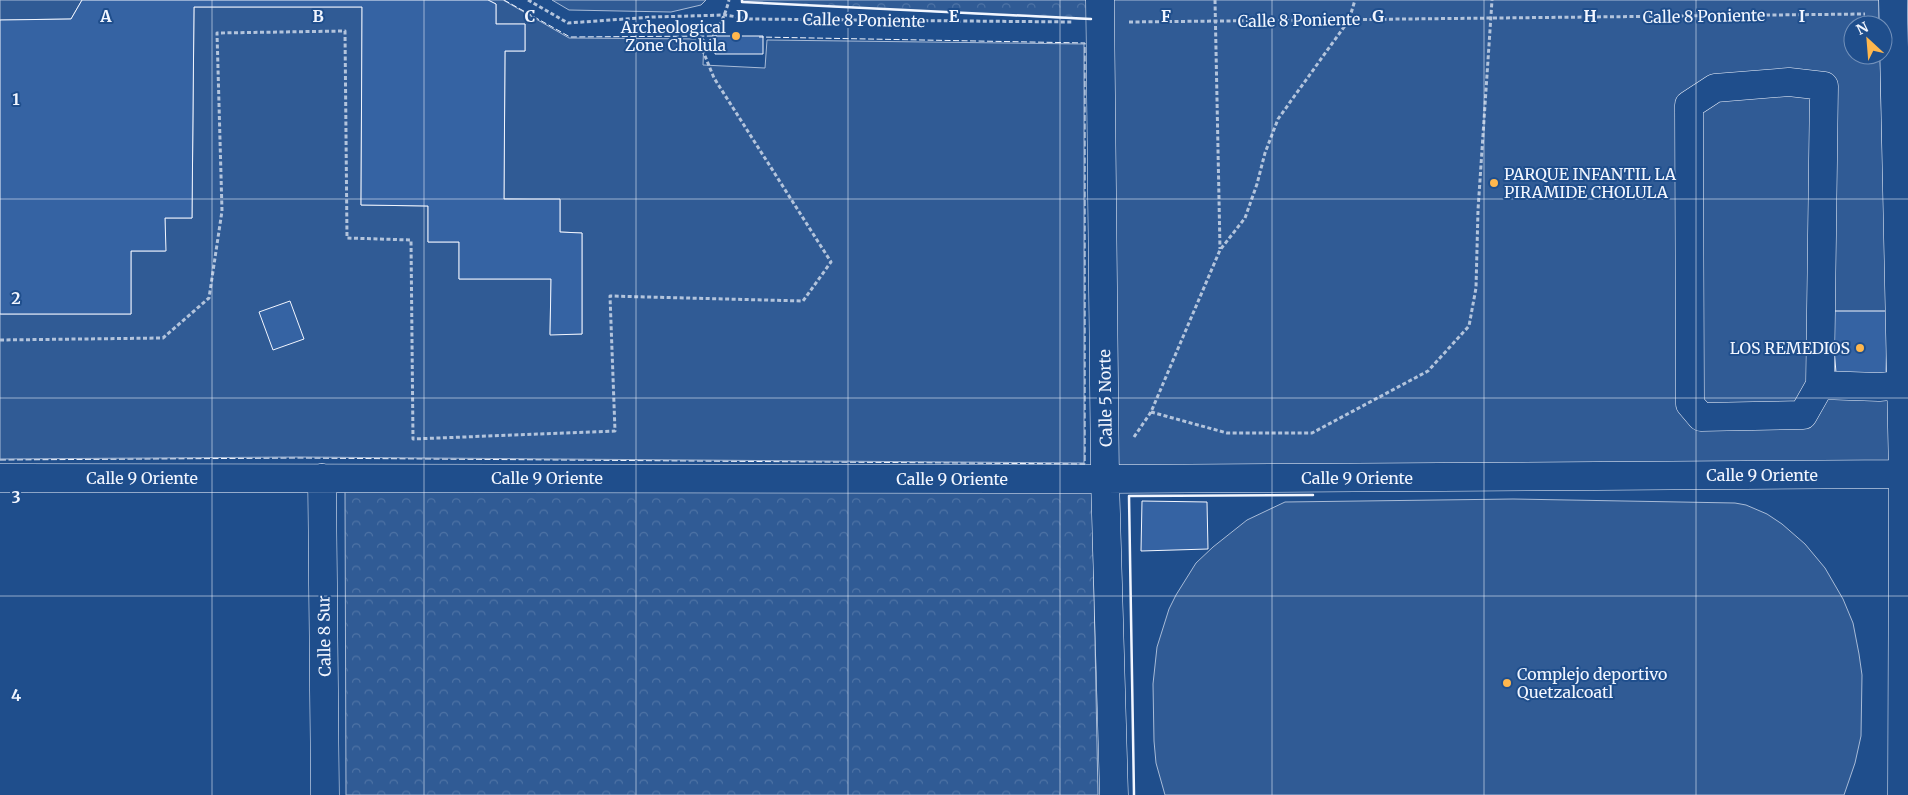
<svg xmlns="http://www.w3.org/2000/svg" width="1908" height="795" font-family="Merriweather,serif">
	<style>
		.built { fill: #305b95; stroke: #a8bbd7 }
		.park { fill: url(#park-crowns); stroke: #a8bbd7 }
		.building { fill: #3563a3; stroke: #f2f6ff }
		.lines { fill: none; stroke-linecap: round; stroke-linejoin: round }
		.minor-casing { stroke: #f2f6ff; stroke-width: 29 }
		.path { stroke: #b3c4dc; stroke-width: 3; stroke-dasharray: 4 2.5; stroke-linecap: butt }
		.minor { stroke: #1f4e8c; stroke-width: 28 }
		.fence { stroke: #f2f6ff; stroke-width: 1; stroke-dasharray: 6 2.5; stroke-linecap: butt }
		.wall { stroke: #f2f6ff; stroke-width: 2.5 }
		.grid { fill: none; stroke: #f2f6ff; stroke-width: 1; stroke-opacity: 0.55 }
		.poi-dot { fill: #ffb74d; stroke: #1f4e8c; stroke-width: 2 }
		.labels { text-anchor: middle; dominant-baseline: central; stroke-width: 4; stroke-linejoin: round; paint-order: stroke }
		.street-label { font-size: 16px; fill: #f2f6ff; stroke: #1f4e8c }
		.poi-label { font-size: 16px; fill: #f2f6ff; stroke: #1f4e8c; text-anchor: end }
		.grid-label { font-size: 16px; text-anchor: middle; font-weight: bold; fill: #f2f6ff; stroke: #1f4e8c; stroke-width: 4; stroke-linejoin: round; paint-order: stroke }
	</style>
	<defs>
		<pattern id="park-crowns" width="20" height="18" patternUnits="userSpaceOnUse" patternTransform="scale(1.25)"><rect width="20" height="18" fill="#305b95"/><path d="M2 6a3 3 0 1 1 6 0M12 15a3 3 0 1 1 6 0" fill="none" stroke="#4e73a5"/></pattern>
	</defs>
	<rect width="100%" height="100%" fill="#1f4e8c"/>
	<path class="built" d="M0,0H82L71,19L0,20Z
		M488,0H503L569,38L704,39L703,65L765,68L767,40L1084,44V463L298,457L0,459V314H131V251H165V218H192L194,7H362L361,205L428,206V242H459V279H551L550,334H582V233L560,232V200L504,199L505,51H525V24H496V4Z
		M552,0H706L701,5L671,12L569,10Z
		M1103,0H1879V25H1853V55H1880L1891,470L1109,475Z
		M1513,499L1735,503L1746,505L1767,514L1782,524L1805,544L1825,568L1843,599L1853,623L1859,654L1862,675L1861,736L1855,763L1844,795H1165L1156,763L1154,741L1153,684L1157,647L1169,609L1176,595L1196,563L1213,547L1247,520L1285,502Z"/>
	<path class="park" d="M742,0H1098L1099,20L742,2Z
		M1092,487L1098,795H346L345,488Z"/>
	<path class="building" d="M82,0H488L496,4V24H525V51H505L504,199H560V232L582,233V334L550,335L551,279H459V242H428V206L361,205L362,7H194L192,218H165L166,251H131V314H0V20L71,19Z
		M715,36H763V54H715Z
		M290,301L304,339L273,350L259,312Z
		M1831,311H1887L1886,386L1837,385Z
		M1142,501L1207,502L1208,549L1141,551Z"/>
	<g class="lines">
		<defs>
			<path id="minor" d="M1100,0L1105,479L1114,795
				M1893,0L1903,474L1902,795
				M1820,385L1824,86L1789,82L1715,88L1689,105L1690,404L1701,417L1803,415L1820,385L1879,387L1902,385
				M0,478L1105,479L1908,474
				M322,478L325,795"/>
		</defs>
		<use href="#minor" class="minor-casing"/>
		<path class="path" d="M528,0L568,23L653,17L725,15L750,19L1073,22
			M1215,0L1220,249
			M1129,22L1865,14
			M0,340L163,338L209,298L222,211L217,33L345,31L347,238L411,240L413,439L615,431L610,296L803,301L831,262L714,78L703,51C715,35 724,20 729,0
			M1151,412L1227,433H1312L1428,371L1469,326L1476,288L1478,210L1492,0
			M1134,437L1151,412L1220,250L1245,218L1257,184L1265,153L1278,119L1349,20L1355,0"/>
		<use href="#minor" class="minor"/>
		<path class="fence" d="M504,0L570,37L717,36
			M0,460L298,458L1085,464V43L759,37"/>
		<path class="wall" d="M742,0V2L1091,19
			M1134,795L1129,496L1313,495"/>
	</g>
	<path class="grid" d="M212,0V795M424,0V795M636,0V795M848,0V795M1060,0V795M1272,0V795M1484,0V795M1696,0V795M0,199H1908M0,398H1908M0,596H1908"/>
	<g class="poi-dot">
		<circle cx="736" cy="36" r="5"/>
		<circle cx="1494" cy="183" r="5"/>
		<circle cx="1860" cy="348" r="5"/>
		<circle cx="1507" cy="683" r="5"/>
	</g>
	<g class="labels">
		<g class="street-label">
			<text transform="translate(1704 16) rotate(-1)">Calle 8 Poniente</text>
			<text transform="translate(864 20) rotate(1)">Calle 8 Poniente</text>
			<text transform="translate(1299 20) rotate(-1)">Calle 8 Poniente</text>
			<text transform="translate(1105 398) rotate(-91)">Calle 5 Norte</text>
			<text x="1762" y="475">Calle 9 Oriente</text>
			<text x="142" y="478">Calle 9 Oriente</text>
			<text x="547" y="478">Calle 9 Oriente</text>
			<text x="1357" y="478">Calle 9 Oriente</text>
			<text x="952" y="479">Calle 9 Oriente</text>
			<text transform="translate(324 636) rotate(-91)">Calle 8 Sur</text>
		</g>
		<g class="poi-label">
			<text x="726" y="27">Archeological<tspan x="726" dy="18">Zone Cholula</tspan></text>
			<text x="1504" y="174" text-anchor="start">PARQUE INFANTIL LA<tspan x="1504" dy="18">PIRAMIDE CHOLULA</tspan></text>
			<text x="1850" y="348">LOS REMEDIOS</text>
			<text x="1517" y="674" text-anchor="start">Complejo deportivo<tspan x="1517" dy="18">Quetzalcoatl</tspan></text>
		</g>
	</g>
	<g class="grid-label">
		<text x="106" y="22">A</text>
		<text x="318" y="22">B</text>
		<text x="530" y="22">C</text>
		<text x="742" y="22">D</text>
		<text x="954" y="22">E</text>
		<text x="1166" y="22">F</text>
		<text x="1378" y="22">G</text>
		<text x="1590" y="22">H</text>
		<text x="1802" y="22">I</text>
		<text x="16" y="105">1</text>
		<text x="16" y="304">2</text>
		<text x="16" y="503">3</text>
		<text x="16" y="701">4</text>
	</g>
	<g transform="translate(1868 40) rotate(334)"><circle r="24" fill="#1f4e8c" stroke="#7391ba"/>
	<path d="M0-4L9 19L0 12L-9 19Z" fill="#ffb74d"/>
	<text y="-8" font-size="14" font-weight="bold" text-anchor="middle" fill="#f2f6ff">N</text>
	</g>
</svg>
